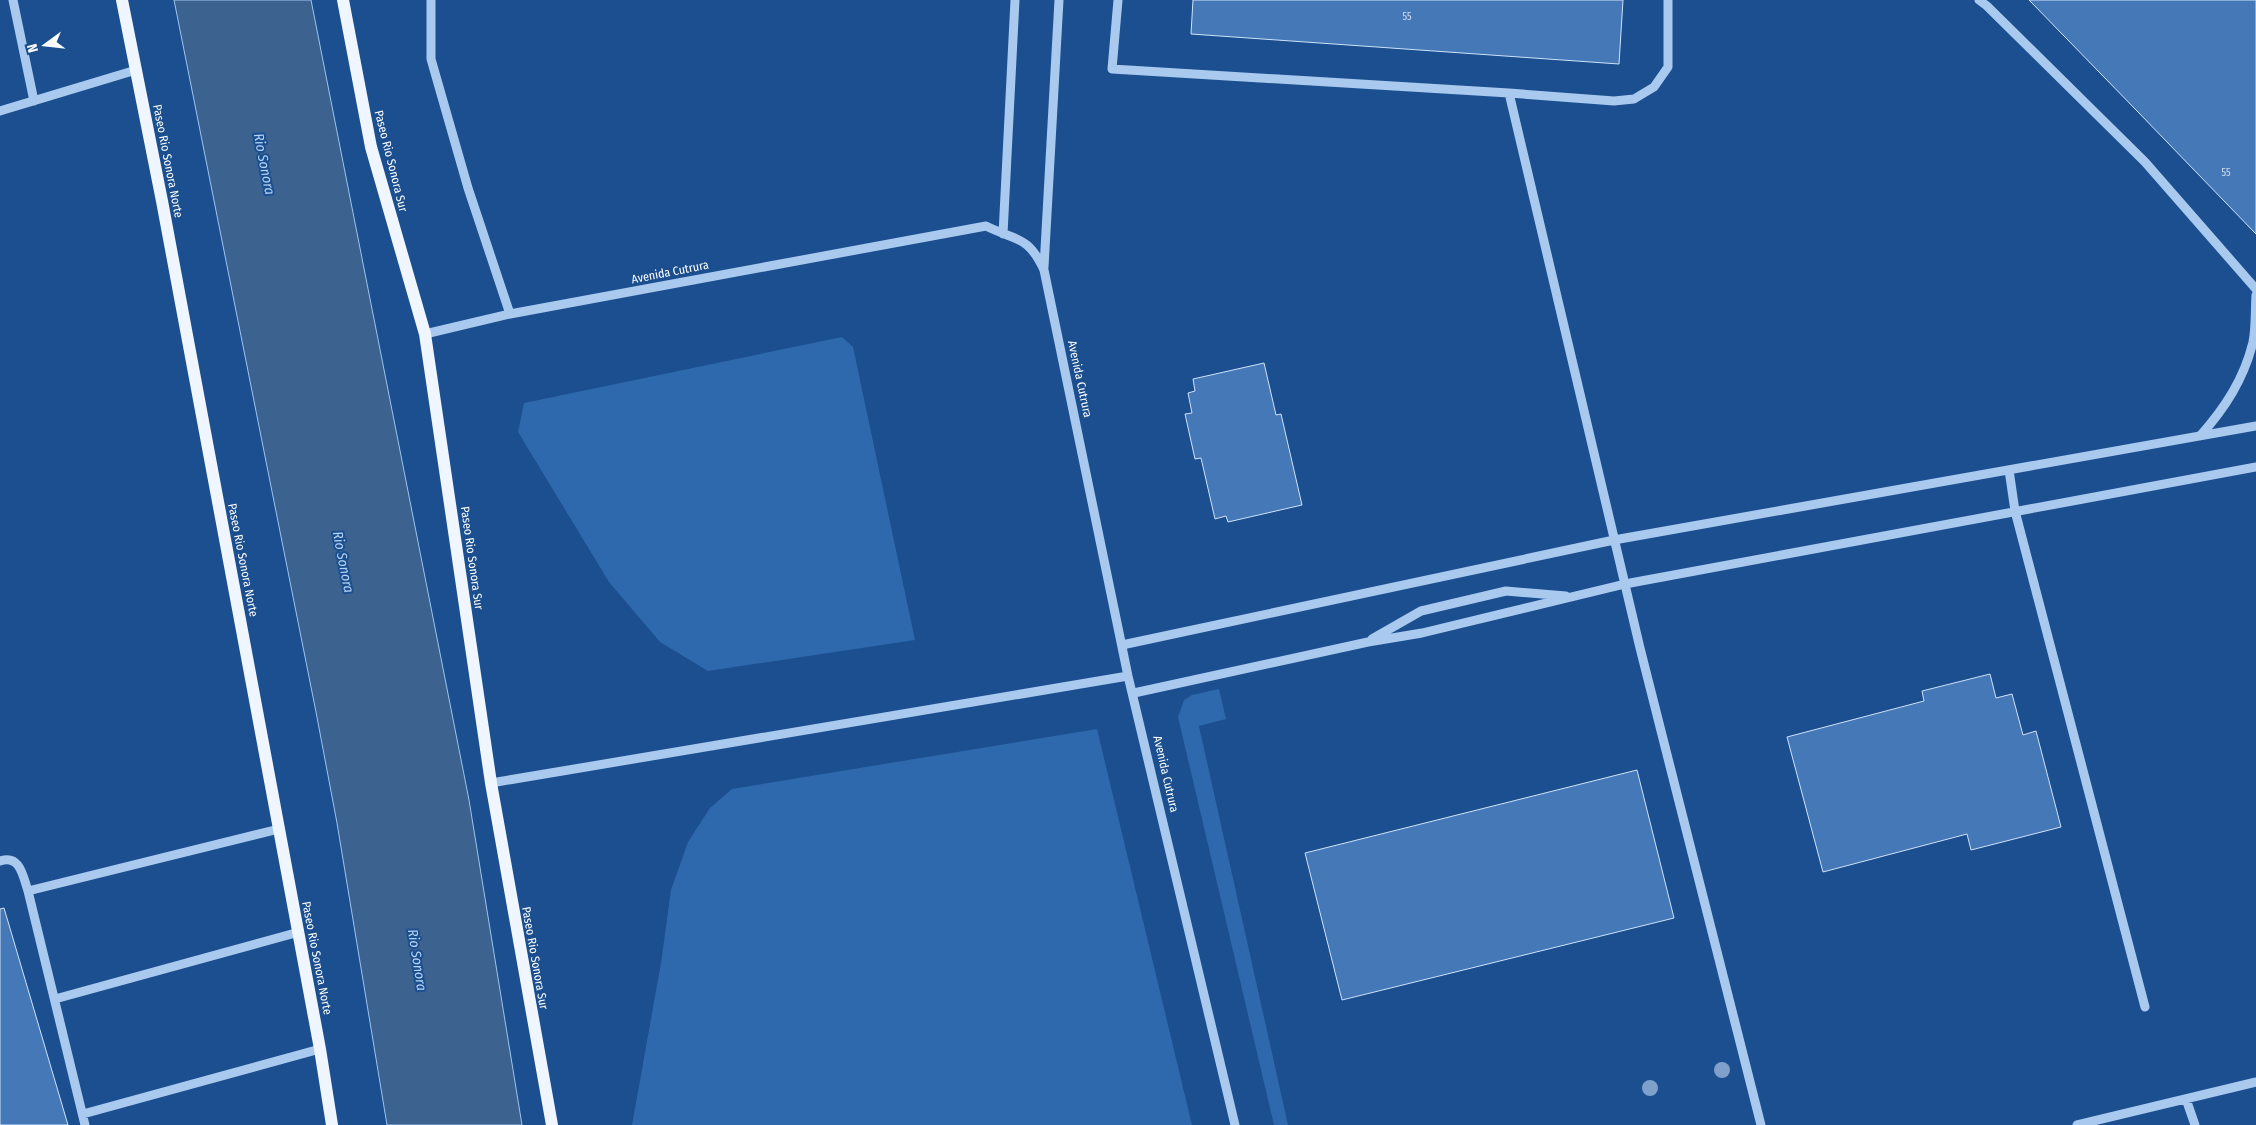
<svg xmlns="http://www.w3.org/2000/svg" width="2256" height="1125" font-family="'Fira Sans Condensed',sans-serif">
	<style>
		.green { fill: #2e69ad }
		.water { fill: #3c6290; stroke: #9cc4f0 }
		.building { fill: #4478b7; stroke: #cfe3fa }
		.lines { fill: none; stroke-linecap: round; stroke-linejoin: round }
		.minor { stroke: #a9c9ee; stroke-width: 9 }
		.major { stroke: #f0f6ff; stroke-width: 12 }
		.tree { fill: #7ea0ca }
		.labels { text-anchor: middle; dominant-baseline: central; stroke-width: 4; stroke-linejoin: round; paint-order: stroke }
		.number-label { font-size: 10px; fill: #d0dded }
		.street-label { font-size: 12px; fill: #fff; stroke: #1b4f8f }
		.water-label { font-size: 14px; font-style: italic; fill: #b5d3f5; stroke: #1b4f8f }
	</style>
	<rect width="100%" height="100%" fill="#1b4f8f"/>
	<path class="green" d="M842,337L853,347L915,640L708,671L660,642L609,582L518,432L524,403Z
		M1219,689L1226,719L1199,726L1288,1125H1274L1178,717L1184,700L1192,695Z
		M1097,729L1192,1125H632L661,963L671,890L688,842L710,808L732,789Z"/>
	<path class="water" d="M174,0H311L469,800L522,1125H387L337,823L316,712Z"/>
	<path class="building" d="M1193,0H1623L1619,64L1191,34Z
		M2029,0H2256V234L2138,112Z
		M1264,363L1276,415L1281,414L1302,505L1228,522L1226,516L1215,519L1201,458L1195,459L1185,414L1192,413L1188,393L1195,391L1193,379Z
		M1990,674L1996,698L2012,694L2023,735L2036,731L2061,827L1971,850L1967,834L1823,872L1787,737L1924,701L1922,691Z
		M1637,770L1674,918L1342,1000L1305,853Z
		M4,908L68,1125H0V909Z"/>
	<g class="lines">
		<path class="minor" d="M13,0L34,101
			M431,0V59L468,188L510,314
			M1118,0L1112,69L1509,93
			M1668,0V67L1654,87L1634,99L1614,101L1509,93L1640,648L1761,1125
			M1979,0L1987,6L2145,162L2256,289
			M0,111L136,70
			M1003,234L1015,0
			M1044,267L1059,0
			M425,334L510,314L986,226C1016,241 1028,235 1044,270L1128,676L1235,1125
			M2200,436C2225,408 2244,379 2253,342C2256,327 2255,310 2256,295
			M2009,470L2015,511L2145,1007
			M1372,639L1421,611L1506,591L1566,596
			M1122,645L1614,540L2256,426
			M1134,693L1368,642L1422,633L1625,584L2256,467
			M491,783L1128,676
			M0,861C20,854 23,876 28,891
			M55,999L299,932
			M2186,1099L2195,1125
			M83,1114L320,1049
			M85,1125L28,891L279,829
			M2077,1125L2256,1082"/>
		<path class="major" d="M122,0L162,201L320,1049L332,1125
			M343,0L371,147L425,334L491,783L552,1125"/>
	</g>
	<g class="tree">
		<circle cx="1722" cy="1070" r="8"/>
		<circle cx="1650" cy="1088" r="8"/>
	</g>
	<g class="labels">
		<g class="number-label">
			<text x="1407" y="17">55</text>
			<text x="2226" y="173">55</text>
		</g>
		<g class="street-label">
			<text transform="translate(168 161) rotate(79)">Paseo Rio Sonora Norte</text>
			<text transform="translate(391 161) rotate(76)">Paseo Rio Sonora Sur</text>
			<text transform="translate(670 272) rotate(-11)">Avenida Cutrura</text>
			<text transform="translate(1080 379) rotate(78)">Avenida Cutrura</text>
			<text transform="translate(472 558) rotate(82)">Paseo Rio Sonora Sur</text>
			<text transform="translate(243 560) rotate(79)">Paseo Rio Sonora Norte</text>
			<text transform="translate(1166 774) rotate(77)">Avenida Cutrura</text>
			<text transform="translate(317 958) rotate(79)">Paseo Rio Sonora Norte</text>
			<text transform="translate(535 958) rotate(80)">Paseo Rio Sonora Sur</text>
		</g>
		<g class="water-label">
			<text transform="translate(264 164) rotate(79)">Rio Sonora</text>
			<text transform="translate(343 562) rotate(79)">Rio Sonora</text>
			<text transform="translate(417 960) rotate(81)">Rio Sonora</text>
		</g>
	</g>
	<g transform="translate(45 45) rotate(255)" stroke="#1b4f8f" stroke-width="4" paint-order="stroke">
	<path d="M0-4L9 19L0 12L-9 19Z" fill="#ffffff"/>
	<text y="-8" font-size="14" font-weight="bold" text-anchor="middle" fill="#ffffff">N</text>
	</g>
</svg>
